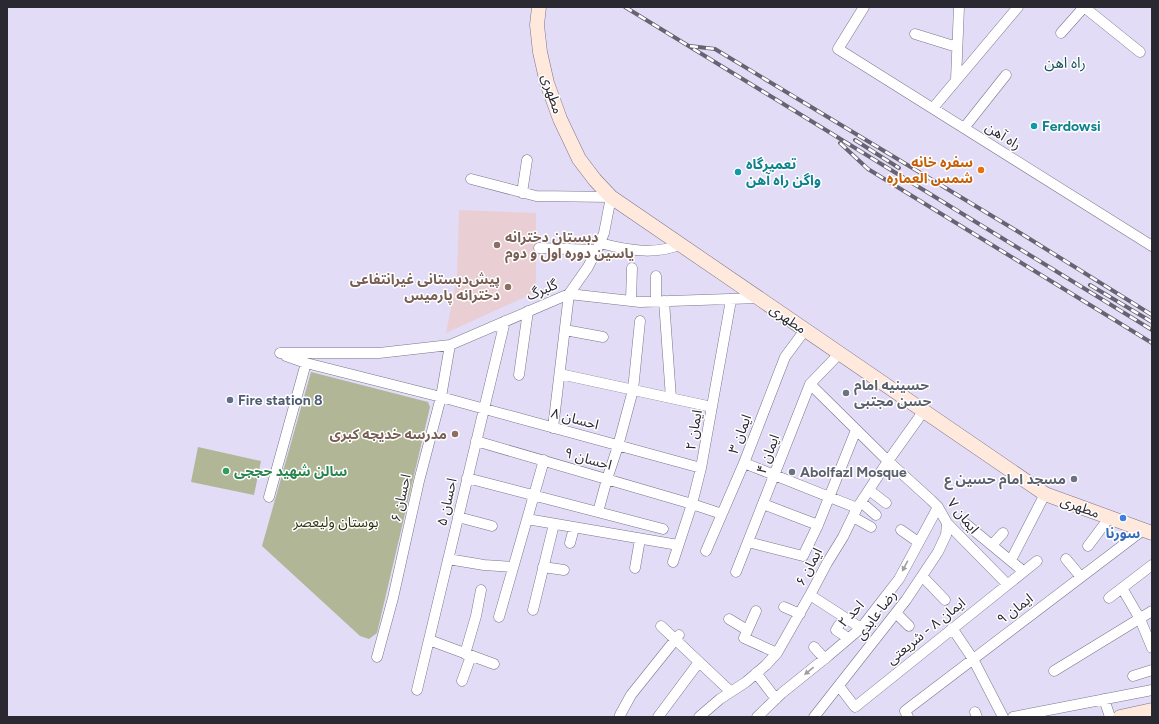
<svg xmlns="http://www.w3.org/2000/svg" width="1159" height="724" font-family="Figtree,'Noto Sans Arabic',sans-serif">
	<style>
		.education { fill: #e9cfd4 }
		.green { fill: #b1b697 }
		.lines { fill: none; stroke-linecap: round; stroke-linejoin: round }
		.street-casing { stroke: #7b758c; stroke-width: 11 }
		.secondary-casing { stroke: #7b758c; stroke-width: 15 }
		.street { stroke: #fff; stroke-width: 10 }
		.secondary { stroke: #ffe8dc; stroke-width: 14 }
		.rail-casing { stroke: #676372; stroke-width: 4 }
		.rail { stroke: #fff; stroke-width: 2.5; stroke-dasharray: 8; stroke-linecap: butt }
		.oneway { fill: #9f9ea2 }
		.culture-dot { fill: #0f9aa8; stroke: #fff; stroke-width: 1.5 }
		.food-dot { fill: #e8710a; stroke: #fff; stroke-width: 1.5 }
		.education-dot { fill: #8d6e63; stroke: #fff; stroke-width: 1.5 }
		.worship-dot { fill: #6b7280; stroke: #fff; stroke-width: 1.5 }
		.service-dot { fill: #5c6f8a; stroke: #fff; stroke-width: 1.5 }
		.leisure-dot { fill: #2e9e5b; stroke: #fff; stroke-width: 1.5 }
		.shop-dot { fill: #3f7fe0; stroke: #fff; stroke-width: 1.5 }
		.labels { text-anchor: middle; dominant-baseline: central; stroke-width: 3; stroke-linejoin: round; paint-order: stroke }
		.street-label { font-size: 14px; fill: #2a2831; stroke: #fff }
		.culture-label { font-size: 14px; font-weight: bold; fill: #0d838f; stroke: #fff; text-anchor: start }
		.food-label { font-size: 14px; font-weight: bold; fill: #c56008; stroke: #fff; text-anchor: end }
		.education-label { font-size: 14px; font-weight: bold; fill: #785e54; stroke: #fff; text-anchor: end }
		.worship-label { font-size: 14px; font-weight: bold; fill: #5b616d; stroke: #fff; text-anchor: start }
		.service-label { font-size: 14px; font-weight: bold; fill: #4e5e75; stroke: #fff; text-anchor: start }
		.leisure-label { font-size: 14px; font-weight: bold; fill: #27864d; stroke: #fff; text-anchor: start }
		.park-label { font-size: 14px; fill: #2e320c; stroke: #fff }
		.shop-label { font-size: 14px; font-weight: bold; fill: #366cbe; stroke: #fff }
		.neighbourhood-label { font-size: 15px; fill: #18515c; stroke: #fff }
	</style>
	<rect width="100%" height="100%" fill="#e2dcf6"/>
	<path class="education" d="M459,210L536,213V292L446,333L457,277Z"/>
	<path class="green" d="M311,372L428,402L430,407L377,633L369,639L360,636L262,546Z
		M198,447L261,461L254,495L191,482Z"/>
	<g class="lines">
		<defs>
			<path id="street" d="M864,7L838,49L1152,246
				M1084,7L1140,52
				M1061,33L1084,7
				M915,34L957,47
				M956,80L959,7
				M933,108L1018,7
				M964,128L1006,75
				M522,193L527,160
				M600,243C626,250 654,255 679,245
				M539,248L597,250
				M656,276V301
				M631,301L632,268
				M664,301L671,398
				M565,330L603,337
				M280,353H379L450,345L569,294L588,267L600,243L604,233L611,197L536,196L471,179
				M286,356L306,363L441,397L701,468
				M560,374L712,407
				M519,375L528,311
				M810,384L888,461L931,500L938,507L947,523L1007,584
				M553,428L569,294L640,302L759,298
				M476,441L692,504L722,514
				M744,463L857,508
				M467,478L663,529
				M869,490L886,503
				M269,497L306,363
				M861,502L876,515
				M763,504L818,525
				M598,512L607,479L618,446L633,390L640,321
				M458,517L492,526
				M853,517L871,527
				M527,519L678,545
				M966,524L1023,571
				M901,530L918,542
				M748,542L803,556L818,525L856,430
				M570,543L574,528
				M992,545L1003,533
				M1088,546L1109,518
				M706,551L744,463L785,357L805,330
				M448,559L484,565L513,567
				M1066,559L1081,577
				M1011,560L1045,494
				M673,562L692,504L701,468L731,300
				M543,567L564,570
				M635,568L640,539
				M736,572L810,384L839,354
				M922,576L945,600
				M1122,588L1140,619L1152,648
				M810,595L861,628
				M1109,598L1152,565
				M784,607L800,614
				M533,610L554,524
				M756,611L744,638L777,653
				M896,613L909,626
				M499,617L544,460
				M729,619L747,630
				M839,625L836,630L848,638
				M661,626L731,692
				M952,628L973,659L1003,717
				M429,640L494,664
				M814,647L825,659
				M465,654L476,616L481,590
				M377,657L393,598L419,481L441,397L450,345
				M1054,671L1152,611
				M756,673L776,699
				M1133,676L1152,670
				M462,681L471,656
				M839,686L855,707L1037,561
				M417,690L505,321
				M1104,699L1110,717
				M975,712L977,717
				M620,715L631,695L679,635
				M658,717L699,662
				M699,717L720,699L746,682L766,665L777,653L810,595L827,563L843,537L857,508L888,461L923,412
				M757,717L782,693L828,656L861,628L868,619L899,579L938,507
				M814,717L906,600L938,552L946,535L947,523
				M908,717L905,711L1143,530
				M1013,717L1152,690"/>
			<path id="secondary" d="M539,7L537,25L540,52L547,83L560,119L579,159L595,180L611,197L1045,494L1152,533
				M1120,717L1152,710"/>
		</defs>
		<use href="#street" class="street-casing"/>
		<use href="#secondary" class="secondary-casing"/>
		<use href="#street" class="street"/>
		<use href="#secondary" class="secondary"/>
		<defs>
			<path id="rail" d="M625,7L1152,330
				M690,46L715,49L1017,231L1152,315
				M855,140L899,168
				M840,143L868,169L1152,343
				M1090,285L1152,322"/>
		</defs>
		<use href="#rail" class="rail-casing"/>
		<use href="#rail" class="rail"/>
	</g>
	<defs><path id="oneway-solid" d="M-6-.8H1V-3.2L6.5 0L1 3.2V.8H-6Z"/></defs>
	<g class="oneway">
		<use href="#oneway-solid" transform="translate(905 566) rotate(118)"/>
		<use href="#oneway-solid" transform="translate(809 671) rotate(141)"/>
	</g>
	<g class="culture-dot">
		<circle cx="1034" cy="126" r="4"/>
		<circle cx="738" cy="172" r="4"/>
	</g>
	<circle class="food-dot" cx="981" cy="170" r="4"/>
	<g class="education-dot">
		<circle cx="497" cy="245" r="4"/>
		<circle cx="508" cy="287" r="4"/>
		<circle cx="455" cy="434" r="4"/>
	</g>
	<g class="worship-dot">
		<circle cx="846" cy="393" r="4"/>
		<circle cx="792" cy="472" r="4"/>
		<circle cx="1074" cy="479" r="4"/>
	</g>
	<circle class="service-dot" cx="230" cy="400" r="4"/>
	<circle class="leisure-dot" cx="226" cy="471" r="4"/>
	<circle class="shop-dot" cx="1123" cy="518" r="4"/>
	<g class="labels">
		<g class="street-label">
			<text transform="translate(552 94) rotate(72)">مطهری</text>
			<text transform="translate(1003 136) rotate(32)">راه آهن</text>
			<text transform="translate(542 290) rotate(-23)">گلبرگ</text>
			<text transform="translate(788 319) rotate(35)">مطهری</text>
			<text transform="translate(575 419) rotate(15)">احسان ۸</text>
			<text transform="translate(694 430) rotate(-80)">ایمان ۲</text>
			<text transform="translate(740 434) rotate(-69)">ایمان ۳</text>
			<text transform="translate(768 454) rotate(-69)">ایمان ۴</text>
			<text transform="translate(588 459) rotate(16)">احسان ۹</text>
			<text transform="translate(401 498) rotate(-77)">احسان ۶</text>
			<text transform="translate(447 502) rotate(-77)">احسان ۵</text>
			<text transform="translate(1080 507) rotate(20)">مطهری</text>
			<text transform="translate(963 516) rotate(51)">ایمان ۷</text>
			<text transform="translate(809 567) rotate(-62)">ایمان ۶</text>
			<text transform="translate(1015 609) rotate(-37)">ایمان ۹</text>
			<text transform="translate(851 614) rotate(-47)">احد ۲</text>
			<text transform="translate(876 615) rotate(-53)">رضا عابدی</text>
			<text transform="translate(926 631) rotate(-39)">ایمان ۸ - شریعتی</text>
		</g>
		<g class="culture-label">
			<text x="1042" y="126">Ferdowsi</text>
			<text x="746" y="164">تعمیرگاه<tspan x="746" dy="16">واگن راه آهن</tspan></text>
		</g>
		<g class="food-label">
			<text x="973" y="162">سفره خانه<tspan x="973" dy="16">شمس العماره</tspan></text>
		</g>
		<g class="education-label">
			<text x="505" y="237" text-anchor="start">دبستان دخترانه<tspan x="505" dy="16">یاسین دوره اول و دوم</tspan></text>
			<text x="500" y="279">پیش‌دبستانی غیرانتفاعی<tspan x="500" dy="16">دخترانه پارمیس</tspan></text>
			<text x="447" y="434">مدرسه خدیجه کبری</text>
		</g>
		<g class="worship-label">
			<text x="854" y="385">حسینیه امام<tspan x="854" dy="16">حسن مجتبی</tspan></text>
			<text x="800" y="472">Abolfazl Mosque</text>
			<text x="1066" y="479" text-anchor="end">مسجد امام حسین ع</text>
		</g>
		<g class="service-label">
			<text x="238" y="400">Fire station 8</text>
		</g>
		<g class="leisure-label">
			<text x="234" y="471">سالن شهید حججی</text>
		</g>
		<g class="park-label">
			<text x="336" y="522">بوستان ولیعصر</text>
		</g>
		<g class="shop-label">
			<text x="1123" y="533">سورنا</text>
		</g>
		<g class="neighbourhood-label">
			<text x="1065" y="63">راه اهن</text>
		</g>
	</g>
	<rect width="1159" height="724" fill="none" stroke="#2a2831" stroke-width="16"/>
</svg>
